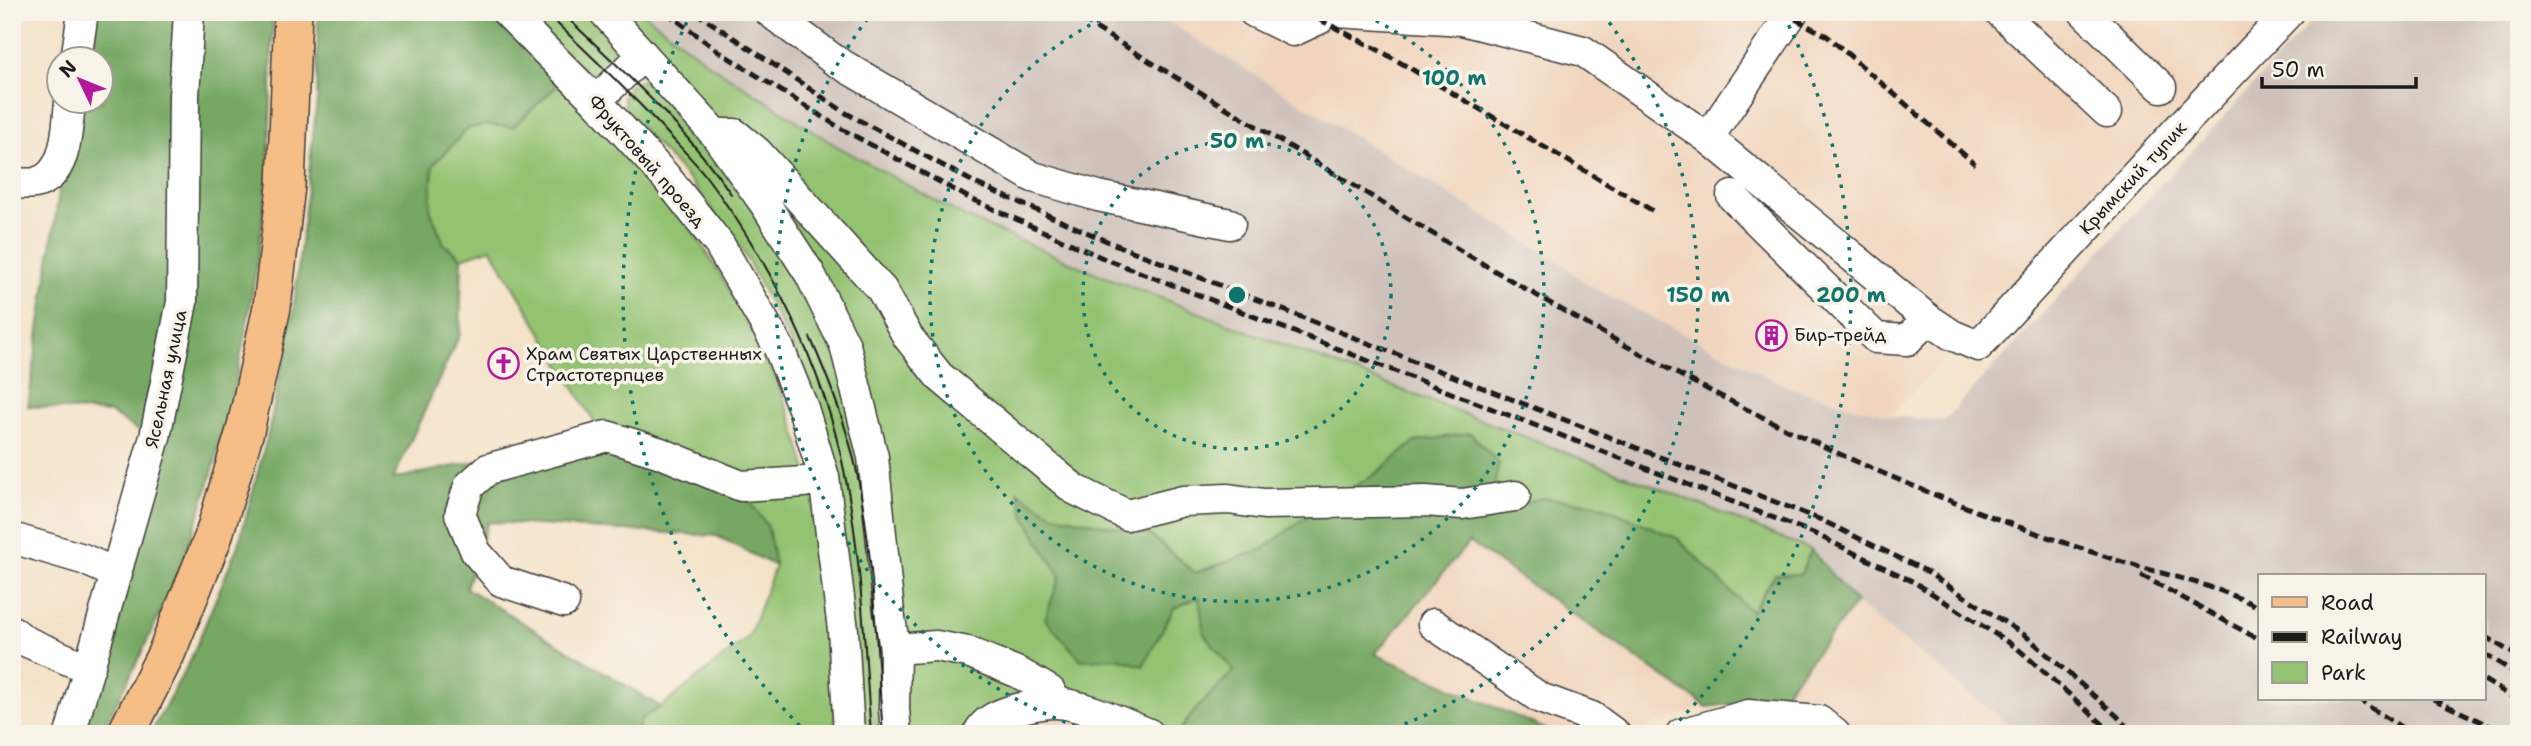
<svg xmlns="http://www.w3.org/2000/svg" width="2531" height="746" font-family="'Shantell Sans',sans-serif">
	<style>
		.built { fill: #f1d5bd }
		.industrial { fill: #cec1ba; fill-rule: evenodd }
		.green { fill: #93c271; stroke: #586f46; stroke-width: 2 }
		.forest { fill: #76a863; stroke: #496240; stroke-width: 2 }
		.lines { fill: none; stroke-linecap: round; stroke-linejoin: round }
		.minor-casing { stroke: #3c3a36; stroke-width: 33 }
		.major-casing { stroke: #3c3a36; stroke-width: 40 }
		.minor { stroke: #fff; stroke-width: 30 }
		.major { stroke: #f6be87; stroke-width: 37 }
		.tram { stroke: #1c1c1c; stroke-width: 2 }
		.rail { stroke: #1c1c1c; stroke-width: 5; stroke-dasharray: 10 5; stroke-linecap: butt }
		.ring { fill: none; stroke: #0f766e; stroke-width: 3.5; stroke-dasharray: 3.5 7 }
		.labels { text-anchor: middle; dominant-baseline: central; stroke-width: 7; stroke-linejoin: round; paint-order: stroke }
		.street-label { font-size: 18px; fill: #1c1c1c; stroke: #f7f3e8 }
		.poi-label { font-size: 18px; fill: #1c1c1c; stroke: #f7f3e8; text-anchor: start }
		.centre { fill: #0f766e; stroke: #f7f3e8; stroke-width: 3.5 }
		.ring-label { font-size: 21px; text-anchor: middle; font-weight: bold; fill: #0f766e; stroke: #f7f3e8; stroke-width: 7; stroke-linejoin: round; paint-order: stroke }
	</style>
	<rect width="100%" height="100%" fill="#f7f3e8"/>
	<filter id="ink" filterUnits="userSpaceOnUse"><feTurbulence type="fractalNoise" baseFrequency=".0143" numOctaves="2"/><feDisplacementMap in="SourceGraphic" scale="14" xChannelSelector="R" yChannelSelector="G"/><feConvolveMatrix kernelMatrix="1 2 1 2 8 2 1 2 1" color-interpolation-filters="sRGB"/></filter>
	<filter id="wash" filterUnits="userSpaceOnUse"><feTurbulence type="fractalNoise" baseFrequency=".00686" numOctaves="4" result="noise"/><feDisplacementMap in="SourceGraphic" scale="28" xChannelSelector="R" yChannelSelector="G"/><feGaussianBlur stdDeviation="1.57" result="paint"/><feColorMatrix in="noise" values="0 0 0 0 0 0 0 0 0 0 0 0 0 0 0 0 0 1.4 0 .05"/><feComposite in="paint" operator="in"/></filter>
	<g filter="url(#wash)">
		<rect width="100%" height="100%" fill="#f4e2c8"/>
		<path class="built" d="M1152,12H2276L1889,416L1788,387L1586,284L1564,265Z
			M1469,542L1707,707L1652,725L1641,734H1556L1375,654Z
			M1856,603L2021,734H1710L1746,725L1780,698Z
			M1061,713L1124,734H986L987,732Z"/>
		<path class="industrial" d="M642,12H1152L1564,265L1586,284L1788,387L1889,416L1944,421L2320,12H2519V734H2021L1856,603L1811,550L1098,274L965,217L835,145L709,64ZM2260,576H2484V699H2260Z"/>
		<path class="green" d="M521,12H642L709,64L835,145L965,217L1098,274L1682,497L1811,550L1801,574L1775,575L1751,612L1677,538L1596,504L1543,498L1489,510L1415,442L1374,475L1314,511L1263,549L1195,573L1149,534L1054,515L1019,493L1025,517L1060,576L1081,660L1117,658L1143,665L1174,608L1199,597L1205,634L1234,671L1197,708L1177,734H1172L1108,705L965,734H905L867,380L733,141L624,60L598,74L587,73Z
			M642,79L652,83L675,103L803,279L835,350L864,461L889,734H861L801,364L743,251L691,182L626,112L623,97L630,85Z
			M559,84C591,117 624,148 655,182C684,215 708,253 730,291C752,330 773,368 788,410C826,510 830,628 836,734H635L642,718L661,707L749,637L775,566L767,527L598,428L491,248L462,258L444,244L430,209L433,165L467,129L485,124L513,127Z"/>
		<path class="forest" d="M85,12H179L169,304L142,433L110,413L28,406L72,102H102V60L78,59Z
			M200,12H273C271,70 272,129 266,187C255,300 231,425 193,532C168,602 135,669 100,734H77L162,441Z
			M318,12H489L559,84L513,127L485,125L467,129L433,165L430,210L444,244L462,258L460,334L393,479L594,437L745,495L768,527L775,566L717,536L488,522L466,588L661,707L642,718L635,734H150L190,661L239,543L268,434L293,314L317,100Z
			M1470,433L1499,463L1489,510L1543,498L1596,504L1677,538L1751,612L1775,575L1801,574L1811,550L1856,603L1780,698L1707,707L1469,542L1375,654L1556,734H1177L1197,708L1234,671L1204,634L1199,597L1174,608L1143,666L1117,658L1081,660L1045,619L1060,576L1025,517L1018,492L1054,515L1149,534L1195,573L1263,549L1314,511L1374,475L1415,442Z"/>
	</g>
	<g filter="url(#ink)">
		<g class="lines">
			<defs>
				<path id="minor" d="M507,12L596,101L665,176L719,244L778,346L803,408L824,477L843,630L849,734
					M604,12L715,134L765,204L810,274L845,345L873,457L889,612L895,649L894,709L896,734
					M770,12L834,60L1033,177L1098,196L1230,224
					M1254,12L1293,31L1319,19L1324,12
					M1337,12L1462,20L1583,51L1708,138
					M1793,12L1708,138L1928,319L1952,335L1978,346L2181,126L2289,12
					M2000,12L2107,112
					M2084,12L2161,87
					M76,60L83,12
					M596,101L643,55
					M715,134H735L757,152L882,290L908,337L939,376L1074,489L1127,515L1183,501L1228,499L1264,504L1426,501L1462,504L1515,496
					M12,183C19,183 28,184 35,183C68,176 67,127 70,102
					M1732,196L1876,338L1907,340L1928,319
					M12,538L83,559L117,574
					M564,602L501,581L476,552L460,514L469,486L488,469L607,436L661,453L741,486L804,482L824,477
					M1433,624L1540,698L1592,717L1615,734
					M12,631L25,641L73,662L90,666
					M895,649L936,646L968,652L1019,673L1050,691L1056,702
					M70,734L155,437L182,302L184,96L189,12
					M978,734C984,720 1000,714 1013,710C1026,707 1043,702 1056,703C1083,704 1124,724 1149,734
					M1681,734L1748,715L1819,721L1835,734"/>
				<path id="major" d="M126,734L166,654L213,538L245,431L272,307L286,186L293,12"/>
			</defs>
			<use href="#minor" class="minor-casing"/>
			<use href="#major" class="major-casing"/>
			<use href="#minor" class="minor"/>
			<use href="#major" class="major"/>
			<path class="tram" d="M545,12C588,53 630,92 669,135C681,148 694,161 705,175C769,259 823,366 844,470C862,556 864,646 871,734
				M561,12C621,69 684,125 731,194
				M810,337C829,380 846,423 856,468C874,553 876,647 883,734"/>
			<path class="rail" d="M666,12L718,51L840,128L971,199L1103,258L1813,533L1914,582L2017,648L2114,734
				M695,12L846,113L977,184L1109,242L1819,519L1922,569L2026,636L2117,716L2133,734
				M1070,12C1161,69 1253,124 1345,180C1497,274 1652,366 1814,442C1907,486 2003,523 2101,555C2153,573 2211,582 2260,608
				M1305,12L1384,53L1655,212
				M1782,12L1827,36L1975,164
				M2141,575L2260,640
				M2484,636L2519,657
				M2484,654L2519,675
				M2484,680L2519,701
				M2357,699L2412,734
				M2433,699L2507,734"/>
		</g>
	</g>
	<g class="ring">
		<circle cx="1237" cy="295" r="154"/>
		<path d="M1357 12A307 307 0 1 1 1117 12"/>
		<path d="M1095 733A461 461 0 0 1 871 14M1603 14A461 461 0 0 1 1379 733"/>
		<path d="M807 733A614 614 0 0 1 690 16M1784 16A614 614 0 0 1 1667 733"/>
	</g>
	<defs>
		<symbol id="building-ring" viewBox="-11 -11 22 22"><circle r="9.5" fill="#f7f3e8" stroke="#b5179e" stroke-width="1.5"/><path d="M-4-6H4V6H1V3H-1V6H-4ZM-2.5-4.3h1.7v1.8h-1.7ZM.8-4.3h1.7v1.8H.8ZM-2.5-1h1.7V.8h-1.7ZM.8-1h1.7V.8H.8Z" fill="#b5179e"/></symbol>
		<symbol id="church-ring" viewBox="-11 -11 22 22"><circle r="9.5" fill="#f7f3e8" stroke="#b5179e" stroke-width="1.5"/><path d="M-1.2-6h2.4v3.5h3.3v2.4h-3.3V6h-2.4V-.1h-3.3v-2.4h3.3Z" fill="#b5179e"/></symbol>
	</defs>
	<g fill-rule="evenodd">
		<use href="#building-ring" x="1754" y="318" width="35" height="35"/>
		<use href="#church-ring" x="486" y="346" width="35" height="35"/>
	</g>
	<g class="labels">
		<g class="street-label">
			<text transform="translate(647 161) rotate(49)">Фруктовый проезд</text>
			<text transform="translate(2133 178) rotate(-47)">Крымский тупик</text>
			<text transform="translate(166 379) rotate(-78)">Ясельная улица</text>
		</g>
		<g class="poi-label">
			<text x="1794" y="335">Бир-трейд</text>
			<text x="526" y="354">Храм Святых Царственных<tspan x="526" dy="21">Страстотерпцев</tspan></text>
		</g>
	</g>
	<circle cx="1237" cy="295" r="10" class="centre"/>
	<g class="ring-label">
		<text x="1454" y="85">100 m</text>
		<text x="1237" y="148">50 m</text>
		<text x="1698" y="302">150 m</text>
		<text x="1851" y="302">200 m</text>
	</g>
	<rect width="2531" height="746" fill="none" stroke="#f7f3e8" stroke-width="42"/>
	<rect x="2258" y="574" width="228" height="126" fill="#f7f3e8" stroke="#9f9d96" stroke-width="2"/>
	<rect x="2272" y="597" width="35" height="10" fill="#f6be87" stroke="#9f9d96" stroke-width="2"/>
	<text x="2321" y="610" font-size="21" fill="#1c1c1c">Road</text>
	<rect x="2272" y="632" width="35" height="10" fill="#1c1c1c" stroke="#9f9d96" stroke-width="2"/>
	<text x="2321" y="644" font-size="21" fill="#1c1c1c">Railway</text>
	<rect x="2272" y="662" width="35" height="21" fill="#93c271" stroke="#9f9d96" stroke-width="2"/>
	<text x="2321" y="680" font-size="21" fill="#1c1c1c">Park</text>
	<g transform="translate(80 80) rotate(313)"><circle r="33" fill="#f7f3e8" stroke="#9f9d96" stroke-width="2"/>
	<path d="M0-5L12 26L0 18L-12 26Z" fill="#b5179e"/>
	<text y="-10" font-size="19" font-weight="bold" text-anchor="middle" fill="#1c1c1c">N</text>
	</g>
	<path d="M2262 77v10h154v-10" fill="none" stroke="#1c1c1c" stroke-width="3.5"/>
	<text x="2272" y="77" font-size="21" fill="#1c1c1c" stroke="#f7f3e8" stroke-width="5" paint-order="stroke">50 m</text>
</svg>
